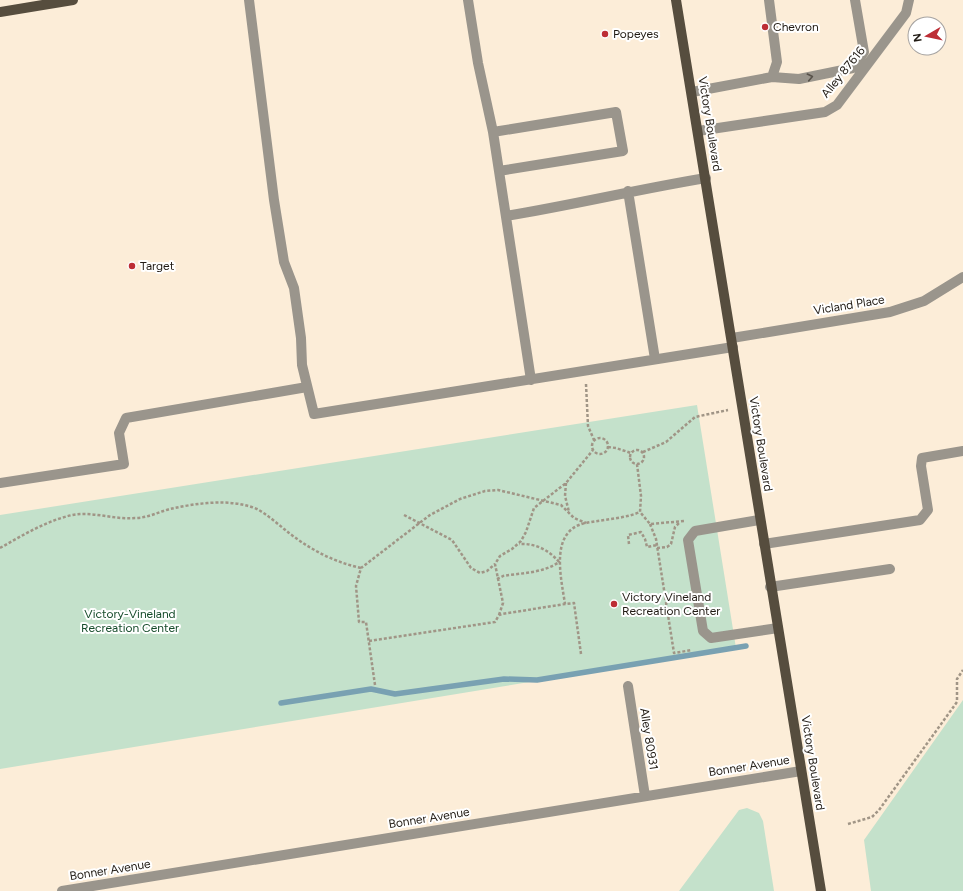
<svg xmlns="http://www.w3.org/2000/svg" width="963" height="891" font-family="Figtree,sans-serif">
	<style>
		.green { fill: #c4e1cb }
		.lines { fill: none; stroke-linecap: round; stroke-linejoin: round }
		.stream { stroke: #79a1b2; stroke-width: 5.5 }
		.path { stroke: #a09586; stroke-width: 2.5; stroke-dasharray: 3 2; stroke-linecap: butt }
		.minor { stroke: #9a958c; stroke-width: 10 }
		.major { stroke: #564d3e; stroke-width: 10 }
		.oneway { stroke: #575149 }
		.poi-dot { fill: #bd2d35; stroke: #fff; stroke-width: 1.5 }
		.labels { text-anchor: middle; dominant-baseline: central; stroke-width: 4; stroke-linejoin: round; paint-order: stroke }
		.poi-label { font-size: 12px; fill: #201a13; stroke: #fff; text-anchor: start }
		.street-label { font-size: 12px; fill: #201a13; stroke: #fff }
		.park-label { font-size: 12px; fill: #164c2b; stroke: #fff }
	</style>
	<rect width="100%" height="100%" fill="#fcedd8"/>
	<path class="green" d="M697,405L736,648L0,769V515Z
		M963,700V891H871L864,840Z
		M747,808L759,813L763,821L774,891H679L739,810Z"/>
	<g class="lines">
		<path class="stream" d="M281,703L371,689L395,694L504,679L537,680L746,646"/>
		<path class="path" d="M586,384L588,426L594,440
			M592 446a8 8 0 1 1 16 0a8 8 0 1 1-16 0Z
			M608,447L616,448L631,453
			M630 457a7 7 0 1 1 14 0a7 7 0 1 1-14 0Z
			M643,452L666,442L695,417L728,410
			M637,464L641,496L640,512L650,524L684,521
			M566,483L565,496L569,512
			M404,515L452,540L471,568L480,573L487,571L495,564
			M650,524L656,539L674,653L692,650
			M629,544L628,535L641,532L645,539L647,547L657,545
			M0,548C23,535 46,521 72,515C93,511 114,520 135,518C148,518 158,512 170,509C197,503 231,498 257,509C268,515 279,525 289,533C311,550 334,562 361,568
			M657,548L667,547L671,544L675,527L680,522
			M497,579L503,576C521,573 544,573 559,562C549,550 535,543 519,544
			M499,615L503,603L495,564L500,556L512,549L521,541L526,532L534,508L566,483L593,450
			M369,641L495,622L499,615L502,614L565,604
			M581,654L574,603L565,604C561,577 549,530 586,523C605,519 623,519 640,512
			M375,685L366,622H359L356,586L361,568L430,515L460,499L485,491L498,490L561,505L574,518L586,523
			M848,824L872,817L879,810L957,702V679L963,670"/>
		<path class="minor" d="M249,0L274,200L284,262L294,288L301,338L302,365L314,414L733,347
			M468,0L478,63L493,132L531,380
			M772,77L799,79L853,68L864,52L855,0
			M692,92L772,77L777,62L769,0
			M698,131L825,112L837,105L906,13L909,0
			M493,132L616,112L623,151L499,171
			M628,191L655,359
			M506,216C573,205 639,189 706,178
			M732,338L890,312L924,301L963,277
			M0,483L124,464L119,433L126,418L307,387
			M759,520L695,531L688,540L703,631L711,638L778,628
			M764,544L920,520L928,510L921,466L922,458L963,451
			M770,587L890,569
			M628,686L645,796
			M62,891L801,771"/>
		<path class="major" d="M676,0L821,891
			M0,12L73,0"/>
	</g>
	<defs><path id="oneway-chevron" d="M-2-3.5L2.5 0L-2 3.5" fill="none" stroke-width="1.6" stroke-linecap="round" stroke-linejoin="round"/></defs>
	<use class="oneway" href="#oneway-chevron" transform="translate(810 77) rotate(-12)"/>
	<g class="poi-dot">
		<circle cx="765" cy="27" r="4"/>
		<circle cx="605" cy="34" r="4"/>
		<circle cx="132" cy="266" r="4"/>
		<circle cx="614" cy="604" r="4"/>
	</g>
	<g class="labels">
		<g class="poi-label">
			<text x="773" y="27">Chevron</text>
			<text x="613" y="34">Popeyes</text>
			<text x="140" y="266">Target</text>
			<text x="622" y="597">Victory Vineland<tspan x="622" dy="14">Recreation Center</tspan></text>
		</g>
		<g class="street-label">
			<text transform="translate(843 72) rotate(-51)">Alley 87616</text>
			<text transform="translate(710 124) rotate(81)">Victory Boulevard</text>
			<text transform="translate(849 305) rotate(-9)">Vicland Place</text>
			<text transform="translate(761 444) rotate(81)">Victory Boulevard</text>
			<text transform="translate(649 739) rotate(81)">Alley 80931</text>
			<text transform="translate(813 763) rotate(81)">Victory Boulevard</text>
			<text transform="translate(749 766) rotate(-9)">Bonner Avenue</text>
			<text transform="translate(429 818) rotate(-9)">Bonner Avenue</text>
			<text transform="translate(110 870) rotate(-9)">Bonner Avenue</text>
		</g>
		<g class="park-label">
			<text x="130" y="614">Victory-Vineland<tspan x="130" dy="14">Recreation Center</tspan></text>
		</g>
	</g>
	<g transform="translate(927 36) rotate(261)"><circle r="19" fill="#ffffff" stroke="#a6a3a1"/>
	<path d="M0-3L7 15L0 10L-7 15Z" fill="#bd2d35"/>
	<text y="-6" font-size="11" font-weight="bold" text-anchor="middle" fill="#201a13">N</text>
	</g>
</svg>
